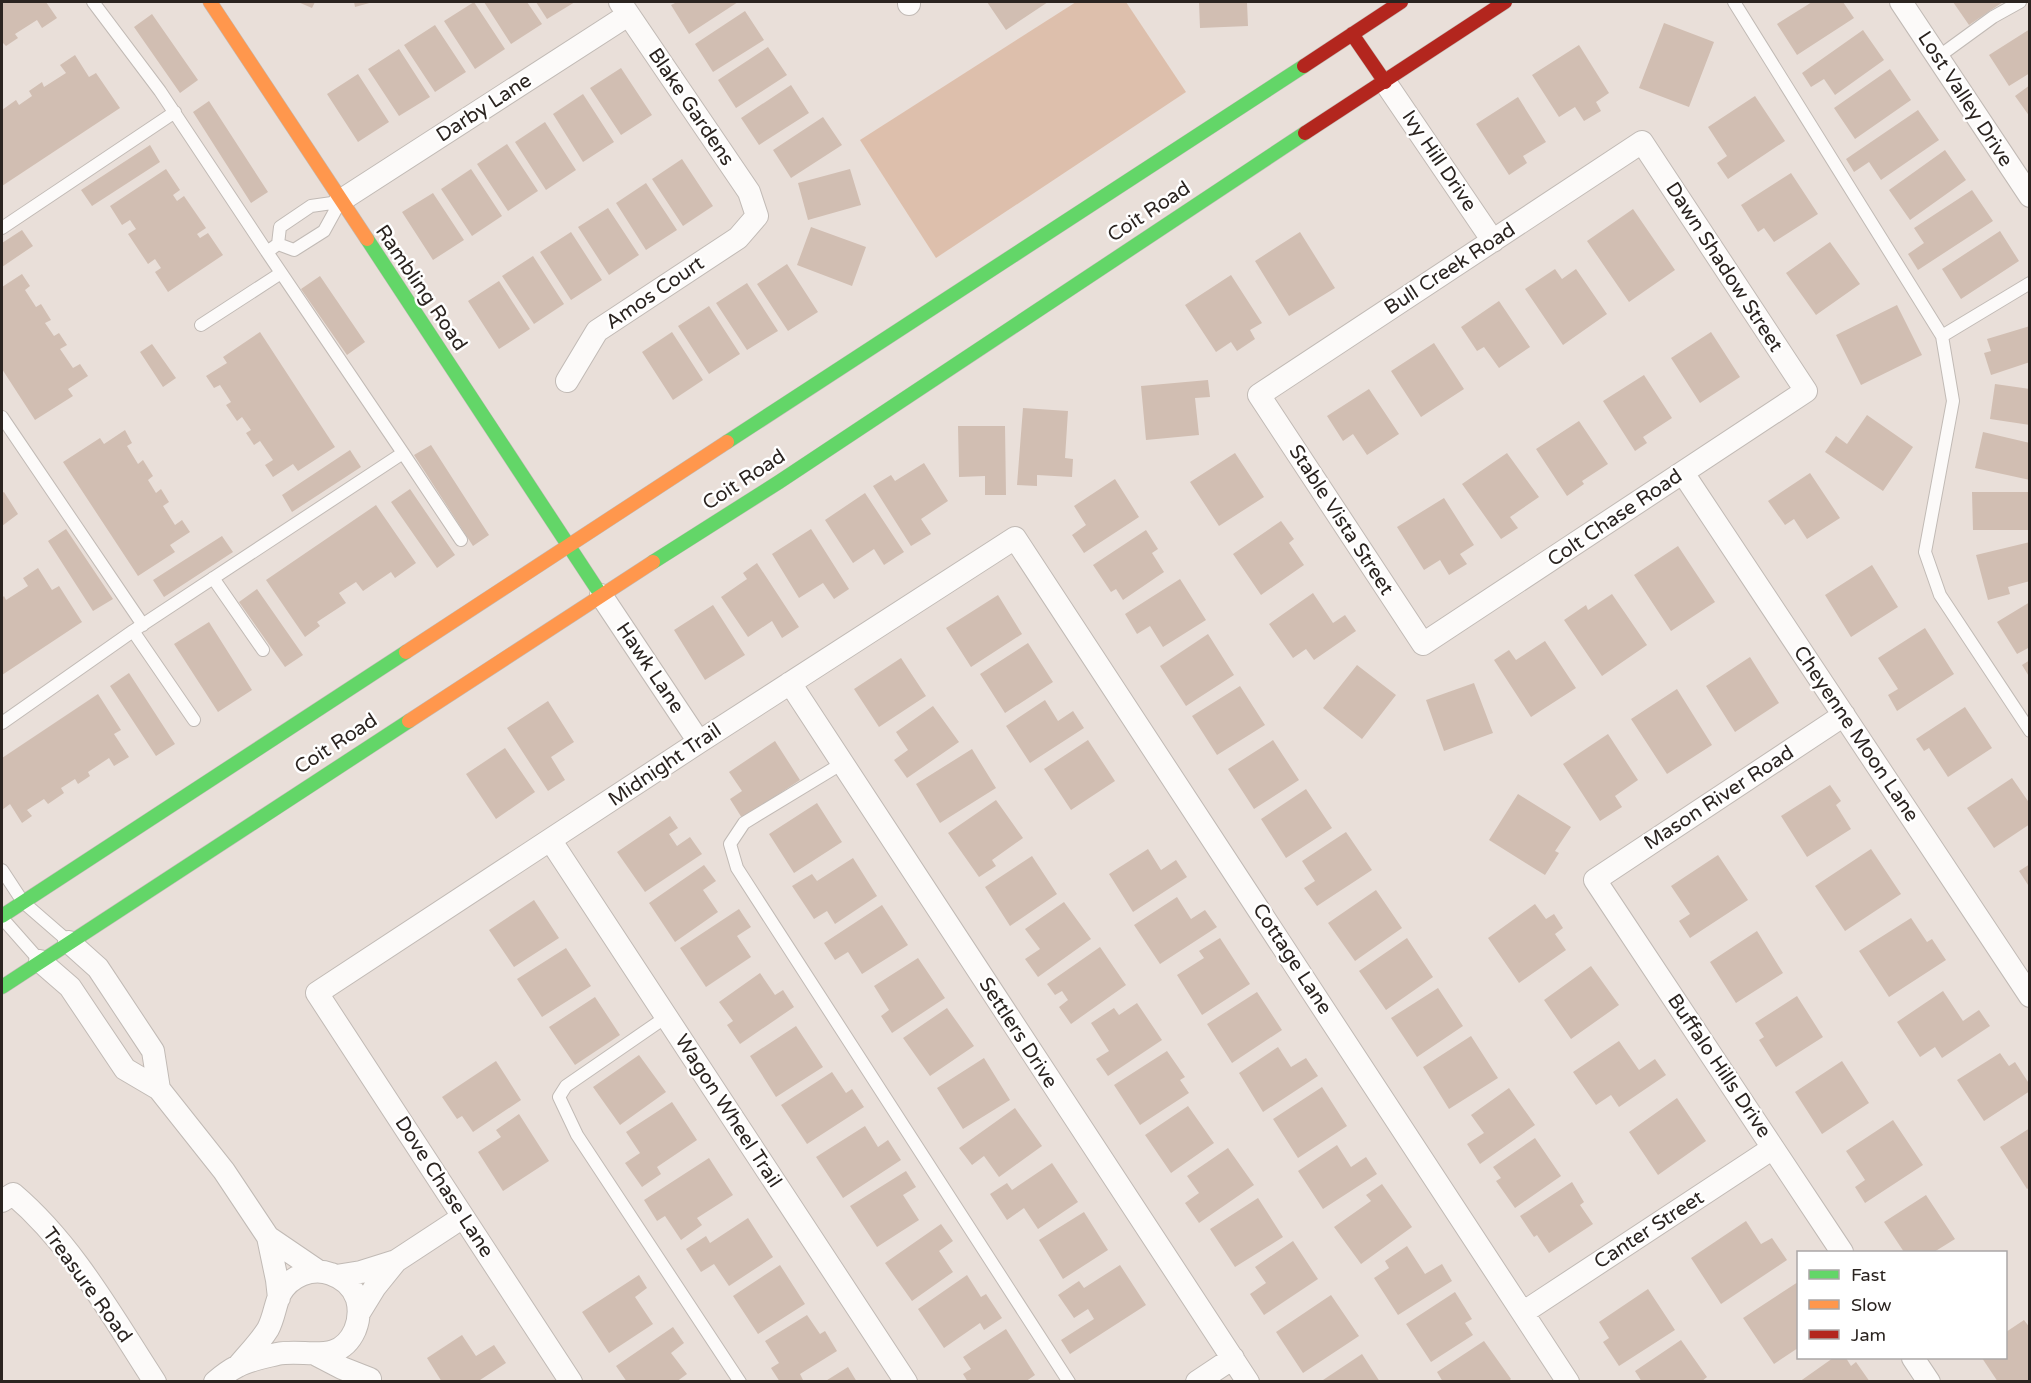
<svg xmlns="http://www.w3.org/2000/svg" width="2031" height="1383" font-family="'Varela Round',sans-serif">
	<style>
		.grass { fill: #ddbfac }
		.building { fill: #d1beb2 }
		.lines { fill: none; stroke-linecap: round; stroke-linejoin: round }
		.lane-casing { stroke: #c1bab5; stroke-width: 14 }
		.street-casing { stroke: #c1bab5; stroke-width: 24 }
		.fast-casing { stroke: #c1bab5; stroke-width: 15 }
		.slow-casing { stroke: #c1bab5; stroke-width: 15 }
		.jam-casing { stroke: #c1bab5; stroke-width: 15 }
		.lane { stroke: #fcfaf9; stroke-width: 12 }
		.street { stroke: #fcfaf9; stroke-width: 22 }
		.fast { stroke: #63d668; stroke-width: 14 }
		.slow { stroke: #ff974d; stroke-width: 14 }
		.jam { stroke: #b3261e; stroke-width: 14 }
		.labels { text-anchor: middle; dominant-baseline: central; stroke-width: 5; stroke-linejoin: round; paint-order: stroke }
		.street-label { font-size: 20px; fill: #2b2420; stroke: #fff }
	</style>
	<rect width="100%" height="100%" fill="#e9dfd9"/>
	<path class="grass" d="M1076,2H1126L1186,92L936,258L860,140Z"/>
	<path class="building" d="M2,2H46L57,18L42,28L37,20L15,34L18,38L6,46L2,42Z
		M298,2H315L312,8Z
		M354,2H373L355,7Z
		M474,2L505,49L475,69L444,21Z
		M484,2H527L542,24L511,44Z
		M536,2H575L547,19Z
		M677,2H738L689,34L671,5Z
		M987,2H1048L1006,30Z
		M1199,2H1247L1248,26L1200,28Z
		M1812,2H1843L1854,18L1797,55L1777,24Z
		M1953,2H2003L1969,25Z
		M745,11L764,40L713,72L695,44Z
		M152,14L198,80L180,93L134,27Z
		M1664,23L1714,42L1689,107L1639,88Z
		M435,25L466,72L435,92L404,45Z
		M2030,29V73L2009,86L1989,55Z
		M1863,30L1884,60L1835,95L1824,79L1811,87L1802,73Z
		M1579,45L1609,93L1596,102L1601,111L1584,121L1575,107L1559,117L1532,75Z
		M768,47L787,75L736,108L718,80Z
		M399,49L430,97L399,116L368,69Z
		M75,55L89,77L96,73L120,108L2,186V110L16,100L19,105L32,96L29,91L42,82L44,87L66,73L60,65Z
		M621,68L652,115L621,135L590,88Z
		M1890,69L1911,100L1855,139L1834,108Z
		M358,74L389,122L358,142L327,94Z
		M791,85L809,113L759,145L741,118Z
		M2030,85V117L2015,96Z
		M583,94L614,142L583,162L553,114Z
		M1755,96L1785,141L1728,179L1717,163L1727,156L1708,127Z
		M1518,97L1546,142L1523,156L1527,163L1509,175L1476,124Z
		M209,101L268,192L251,203L193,112Z
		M1918,110L1939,140L1881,180L1869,162L1854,172L1846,159Z
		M823,117L842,145L791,178L773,150Z
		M545,122L576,170L546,190L515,142Z
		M507,144L538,191L508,211L477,164Z
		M150,145L160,162L92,206L81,190Z
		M1945,150L1966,180L1910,220L1889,190Z
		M682,159L713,206L683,226L652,179Z
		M166,169L180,190L173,195L177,201L184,196L206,228L197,234L200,238L208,233L223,255L168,292L155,272L161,268L155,259L148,264L128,234L136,229L130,220L122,225L110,206Z
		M471,169L502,216L472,236L441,189Z
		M850,169L861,205L808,220L798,183Z
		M1791,173L1818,214L1774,242L1764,228L1758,232L1741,205Z
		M646,183L677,230L646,250L616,203Z
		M1972,190L1993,221L1918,270L1908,254L1924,243L1914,228Z
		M433,193L464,240L433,260L402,212Z
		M608,208L639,255L609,275L578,227Z
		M1633,209L1675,270L1629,302L1587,241Z
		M811,227L866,247L852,286L797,265Z
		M22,230L33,246L2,267V243Z
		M2000,231L2019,261L1961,299L1942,269Z
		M571,232L602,280L571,300L540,252Z
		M1300,232L1335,288L1289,316L1255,261Z
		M1830,242L1860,284L1816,315L1786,273Z
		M533,256L564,304L534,324L502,276Z
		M787,264L818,312L788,331L757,284Z
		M1555,269L1562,279L1576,269L1607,314L1563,345L1525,289Z
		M22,274L30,286L25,290L36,307L41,304L51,320L45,323L54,336L59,333L67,345L60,349L73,368L80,364L88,376L68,389L73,396L35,420L2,369V287Z
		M1231,275L1262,323L1250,330L1255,339L1237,351L1231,342L1216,352L1185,305Z
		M320,276L365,342L347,355L301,289Z
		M499,281L530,329L499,349L468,301Z
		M747,283L778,331L747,350L716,303Z
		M1499,301L1530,347L1499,368L1484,347L1477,351L1461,327Z
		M1897,305L1922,355L1861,385L1836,335Z
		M709,306L740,354L709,374L678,326Z
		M2030,326V362L1991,375L1984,353L1991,351L1987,339Z
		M260,332L335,447L298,471L293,464L273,477L265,465L273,460L260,441L254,445L246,433L251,430L242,417L237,421L226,405L231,402L220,385L214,388L206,376L227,363L223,357Z
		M672,332L703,380L673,400L642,352Z
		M1711,332L1740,377L1700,403L1671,358Z
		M1434,343L1464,389L1421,417L1391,371Z
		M152,344L176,378L163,387L140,352Z
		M1644,375L1672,418L1643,437L1647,443L1635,451L1603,401Z
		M1208,380L1210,397L1195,398L1199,435L1146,440L1141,386Z
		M1995,384L2030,389V425L1990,419Z
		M1369,389L1399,434L1367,455L1353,434L1343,441L1327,416Z
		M1023,408L1068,411L1065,458L1073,459L1072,477L1037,475V486L1017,485Z
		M1867,415L1913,447L1883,491L1825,452L1836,436L1847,444Z
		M1579,421L1608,464L1582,481L1584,484L1567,496L1536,449Z
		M958,426H1005L1006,495H985V476L959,477Z
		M125,430L132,443L127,446L138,464L143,460L153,476L148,480L156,493L161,489L169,502L163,506L175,525L182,520L190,532L170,545L175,552L138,576L63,462L100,438L104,444Z
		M1983,432L2030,443V480L1975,468Z
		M431,445L489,535L473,546L414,455Z
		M350,450L361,467L292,512L282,495Z
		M1235,453L1264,497L1219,526L1190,482Z
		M1507,453L1539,497L1510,517L1518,528L1501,539L1462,484Z
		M924,463L948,501L921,519L931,534L911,546L873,486L891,475L895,481Z
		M1810,473L1840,518L1807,539L1794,519L1785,525L1768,501Z
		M1115,479L1139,517L1084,553L1072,535L1086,525L1074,506Z
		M410,489L455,555L437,568L391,502Z
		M4,492L18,514L2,526V493Z
		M1972,492H2030V530H1973Z
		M865,493L904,552L884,565L874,549L853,563L825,520Z
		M1444,498L1474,545L1460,554L1467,564L1449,575L1440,560L1424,570L1397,527Z
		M376,505L416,563L395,578L391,572L363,591L356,582L339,593L346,603L317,622L320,626L305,637L266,580Z
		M1281,521L1294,539L1289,543L1304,565L1261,595L1233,554Z
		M66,529L113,599L93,611L48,541Z
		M811,529L849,589L834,599L823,583L799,598L772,554Z
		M1146,530L1158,549L1152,553L1164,572L1123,600L1116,589L1111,592L1093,565Z
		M222,536L233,552L164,597L153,580Z
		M2030,542V581L2008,587L2010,594L1988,600L1976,555Z
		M1678,546L1715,602L1671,631L1634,575Z
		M757,563L799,627L782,638L772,621L748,637L721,597L747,579L743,573Z
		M1872,565L1898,607L1851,637L1825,595Z
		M38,568L52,590L59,586L82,622L2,675V598L4,596L6,600L28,586L23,578Z
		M1180,579L1206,620L1163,647L1150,626L1137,634L1125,614Z
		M257,589L303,655L285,667L239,602Z
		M1313,593L1333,623L1345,615L1356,631L1314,660L1306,649L1293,658L1269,624Z
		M1612,594L1647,645L1602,676L1564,620L1586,605L1588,610Z
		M998,595L1022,634L971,667L946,628Z
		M2030,602V647L2017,654L1997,622Z
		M713,605L745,655L705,680L674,630Z
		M209,622L252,690L218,712L174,644Z
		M1925,628L1954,674L1897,711L1888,695L1898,689L1878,658Z
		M1208,634L1234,675L1186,706L1160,666Z
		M1545,641L1576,688L1531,717L1494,660L1509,650L1516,660Z
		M1028,643L1053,682L1005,713L980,674Z
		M1750,657L1779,703L1735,732L1706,686Z
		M901,658L926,696L879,727L854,689Z
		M2030,660V678L2022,665Z
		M1357,665L1396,695L1362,739L1323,708Z
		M129,673L175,744L156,756L110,686Z
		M1474,683L1493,733L1444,751L1426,700Z
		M1240,686L1265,725L1217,755L1192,716Z
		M1677,689L1712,745L1667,774L1631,719Z
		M98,694L121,730L114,734L129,757L114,766L109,758L88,772L90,776L78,784L75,779L61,788L64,793L48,804L44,799L27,810L32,816L22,823L10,804L2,810V758Z
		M1045,700L1058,721L1073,711L1084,728L1030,763L1006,726Z
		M548,701L574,742L551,757L565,780L548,791L507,728Z
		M933,706L959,742L907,778L894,760L908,750L896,732Z
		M1965,707L1992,748L1948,777L1929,748L1924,751L1916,739Z
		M1608,734L1638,780L1615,796L1622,807L1600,821L1563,764Z
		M1088,740L1115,781L1071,810L1044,769Z
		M1273,740L1299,780L1254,809L1228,769Z
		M775,741L800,780L742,818L730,799L742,791L729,772Z
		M505,748L535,792L496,819L466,774Z
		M972,749L996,788L940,823L916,784Z
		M2012,778L2030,804V824L1994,848L1967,808Z
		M1830,785L1841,801L1836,805L1851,829L1807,857L1781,816Z
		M1306,789L1332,828L1286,858L1261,819Z
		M1518,794L1571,827L1555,851L1559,853L1545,875L1489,840Z
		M996,800L1023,838L992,860L996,866L979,877L948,833Z
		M817,803L842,842L794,873L769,834Z
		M670,816L678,828L669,834L677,846L690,837L702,854L645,892L617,852Z
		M1346,832L1372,870L1317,906L1304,888L1315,881L1302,861Z
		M1148,849L1161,870L1176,860L1187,877L1133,912L1109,874Z
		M1871,849L1901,894L1845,931L1815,886Z
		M1718,855L1748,900L1690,938L1679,921L1690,914L1671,886Z
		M1032,856L1057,894L1010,926L985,887Z
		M853,858L877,896L835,924L827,911L814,919L792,886L812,874L817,881Z
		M2030,864V888L2019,871Z
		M704,865L716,881L703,890L718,912L675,942L649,903Z
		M1376,890L1402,928L1355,961L1328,923Z
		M1177,897L1191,919L1205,910L1217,927L1160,964L1134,925Z
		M534,900L559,938L514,967L489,930Z
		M1064,902L1091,939L1038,977L1025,959L1040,949L1025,929Z
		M1535,904L1546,919L1554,914L1563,928L1555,934L1566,950L1519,983L1488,938Z
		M882,905L908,945L862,974L848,952L835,960L824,943Z
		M739,909L751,927L737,936L751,957L706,987L680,948Z
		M1911,918L1927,942L1932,939L1946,960L1889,997L1859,951Z
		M1757,931L1783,973L1736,1003L1710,962Z
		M1220,938L1250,984L1202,1015L1177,975L1204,958L1199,951Z
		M1407,938L1433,977L1386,1010L1359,971Z
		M1100,947L1126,985L1071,1024L1059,1007L1068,1000L1062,991L1055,995L1047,984Z
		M566,948L591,986L542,1017L517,979Z
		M918,958L945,998L892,1033L881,1016L889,1010L874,986Z
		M1591,966L1619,1005L1571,1039L1544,1000Z
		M760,973L775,995L783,990L794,1007L740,1044L727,1025L733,1021L719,1002Z
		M1438,988L1463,1026L1417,1057L1391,1018Z
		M1943,991L1963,1021L1979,1010L1990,1026L1942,1058L1935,1047L1920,1057L1897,1022Z
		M1257,992L1282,1030L1232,1063L1207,1024Z
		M1797,996L1823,1037L1776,1067L1759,1040L1764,1037L1755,1023Z
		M595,997L620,1035L575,1065L549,1027Z
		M1137,1003L1162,1040L1108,1076L1096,1059L1109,1051L1091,1023L1114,1008L1119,1015Z
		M947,1008L974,1046L930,1076L903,1038Z
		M796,1026L823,1067L776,1097L750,1056Z
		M1471,1036L1498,1078L1449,1109L1423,1067Z
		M1619,1041L1639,1070L1655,1059L1666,1075L1619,1107L1611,1095L1596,1105L1573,1072Z
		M1278,1047L1291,1067L1306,1058L1318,1076L1263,1112L1239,1073Z
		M1167,1051L1185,1077L1180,1080L1189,1093L1140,1125L1114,1085Z
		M2000,1053L2009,1066L2015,1062L2030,1085V1091L1984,1121L1957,1080Z
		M639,1055L666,1092L620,1125L593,1087Z
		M984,1058L1010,1100L963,1129L937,1088Z
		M496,1061L521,1100L473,1132L462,1116L457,1119L442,1097Z
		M1842,1061L1869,1103L1822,1134L1795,1092Z
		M832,1072L846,1093L852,1089L864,1107L807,1144L781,1105Z
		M1322,1087L1347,1126L1298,1158L1273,1119Z
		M1509,1088L1535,1125L1480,1164L1467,1144L1484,1133L1471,1115Z
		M1677,1098L1706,1141L1658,1175L1629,1132Z
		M672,1102L697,1140L657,1167L661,1174L642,1187L625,1163L640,1153L626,1132Z
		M1188,1106L1214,1143L1171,1173L1145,1135Z
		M1015,1108L1042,1146L999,1177L984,1156L972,1165L959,1148Z
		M519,1114L549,1161L503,1191L478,1152L501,1137L496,1130Z
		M1893,1120L1923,1165L1865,1203L1855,1187L1865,1180L1846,1151Z
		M865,1126L878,1147L888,1140L901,1160L843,1198L816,1157Z
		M2030,1128V1187L2027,1189L2000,1147Z
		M1535,1138L1561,1176L1515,1208L1496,1181L1501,1178L1493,1167Z
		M1337,1145L1351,1167L1366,1157L1377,1174L1323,1209L1298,1171Z
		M1228,1148L1254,1185L1199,1223L1185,1203L1199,1193L1187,1176Z
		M709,1158L733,1195L697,1218L702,1225L681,1240L665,1216L657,1221L644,1200Z
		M1052,1163L1078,1202L1038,1229L1024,1208L1007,1220L990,1194L1007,1183L1012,1190Z
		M906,1171L916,1187L903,1195L919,1220L877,1247L850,1206Z
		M1572,1182L1584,1202L1580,1205L1593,1224L1549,1253L1537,1235L1534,1237L1520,1216Z
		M1382,1184L1412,1227L1361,1264L1334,1227L1371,1201L1366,1195Z
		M1926,1195L1955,1239L1934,1252H1904L1884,1222Z
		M1258,1198L1283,1237L1235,1267L1210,1229Z
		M1084,1212L1108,1250L1063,1279L1039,1240Z
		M748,1218L773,1257L729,1286L714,1264L701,1272L686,1249L706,1236L710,1243Z
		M1746,1221L1761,1244L1772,1238L1787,1260L1721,1304L1691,1258Z
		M941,1224L953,1241L939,1251L953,1272L912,1301L885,1263Z
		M1293,1241L1318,1279L1264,1315L1250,1294L1266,1283L1255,1267Z
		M1407,1246L1425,1274L1442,1264L1452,1281L1398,1315L1374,1278L1389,1268L1385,1261Z
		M780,1265L805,1304L758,1334L733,1296Z
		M1120,1265L1146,1305L1070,1354L1061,1340L1094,1319L1088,1309L1074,1318L1058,1295L1079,1281L1084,1288Z
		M639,1275L647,1288L635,1297L653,1324L609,1353L582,1312Z
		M967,1275L981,1297L986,1294L1002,1318L984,1330L980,1323L944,1348L918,1309Z
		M1798,1282V1348L1774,1364L1743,1318Z
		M1648,1289L1675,1330L1619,1366L1603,1342L1609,1338L1599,1322Z
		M1455,1292L1472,1319L1465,1323L1473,1335L1431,1362L1406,1324Z
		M1331,1295L1359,1336L1303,1373L1276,1332Z
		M807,1315L820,1334L825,1331L837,1351L800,1374L804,1382H780L771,1368L779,1363L765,1341Z
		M2024,1320L2030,1328V1382H1998L1982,1358H2006V1332Z
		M673,1327L684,1343L671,1353L687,1374L676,1382H627L616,1366Z
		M1006,1329L1035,1375L1025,1382H968L963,1374L971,1369L963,1357Z
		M462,1335L476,1356L494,1345L506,1363L477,1382H442L427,1358Z
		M1681,1340L1707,1377L1701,1382H1642L1635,1371Z
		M1484,1341L1511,1379L1508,1382H1443L1437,1372Z
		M1362,1354L1380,1382H1320Z
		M1833,1358H1846L1851,1366L1856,1362L1870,1382H1799Z
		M848,1367L857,1382H824Z"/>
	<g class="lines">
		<defs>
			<path id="lane" d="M93,2L160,91L267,252L278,244L280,227L311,206L339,202
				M1734,2L1942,336L2030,283
				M1938,57L1993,17L2020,2
				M2,228L175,112
				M278,244L294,250L324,231L340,202
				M267,252L403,453
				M201,325L281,273
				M1942,336L1953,401L1925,552L1940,595L2030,731
				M2,417L143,625
				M213,578L263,650
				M133,631L194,720
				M2,723L133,631L403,453L461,540
				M841,764L744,823L730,844L737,868L1069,1382
				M2,870L23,902L68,941
				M2,918L40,961
				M666,1017L566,1086L559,1097L577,1135L740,1382"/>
			<path id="street" d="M909,2V4
				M1901,2L2030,196
				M1385,82L1493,241
				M1642,142L1806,391L1423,644L1259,395Z
				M340,201L628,15
				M567,381L597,331L738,238L757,216L749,192L620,2
				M1683,473L2030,996
				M601,595L699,742
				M790,683L1248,1382
				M551,841L906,1382
				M69,942L98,968L153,1051L159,1089
				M40,961L70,987L125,1069L159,1089L224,1171L268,1237L318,1271
				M2,1201L13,1194C73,1245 112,1316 155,1382
				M268,1237L277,1280L279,1298
				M1842,1252L1595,880L1844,715
				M336,1276L361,1272L396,1261L463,1217
				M1524,1312L1773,1148
				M359,1313L375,1287L396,1261
				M317,1355L342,1368L370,1379
				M1913,1358L1929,1382
				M215,1382C222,1376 230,1370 238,1366C249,1360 265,1357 277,1354C306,1348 339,1366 355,1330C359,1320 360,1310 357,1299C353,1287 343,1278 331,1274C312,1267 290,1276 280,1294C275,1305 274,1318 268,1329C260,1342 249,1353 239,1365
				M571,1382L317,993L699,742L1015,538L1568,1382
				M1197,1382L1233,1358"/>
			<path id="fast" d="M367,239L601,595
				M727,442L1304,66
				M653,562L779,482L1305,133
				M2,916L406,652
				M2,987L409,721"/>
			<path id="slow" d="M210,2L367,239
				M406,652L727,442
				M409,721L653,562"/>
			<path id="jam" d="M1352,34L1385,82
				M1304,66L1401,2
				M1305,133L1505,2"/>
		</defs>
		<use href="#lane" class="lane-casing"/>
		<use href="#street" class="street-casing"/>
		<use href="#fast" class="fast-casing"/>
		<use href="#slow" class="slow-casing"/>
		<use href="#jam" class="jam-casing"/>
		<use href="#lane" class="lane"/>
		<use href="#street" class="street"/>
		<use href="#fast" class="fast"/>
		<use href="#slow" class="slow"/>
		<use href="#jam" class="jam"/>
	</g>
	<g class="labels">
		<g class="street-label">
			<text transform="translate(1965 99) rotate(57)">Lost Valley Drive</text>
			<text transform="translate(691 107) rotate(56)">Blake Gardens</text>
			<text transform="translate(484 108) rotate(-33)">Darby Lane</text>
			<text transform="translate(1439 161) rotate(56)">Ivy Hill Drive</text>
			<text transform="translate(1149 212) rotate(-33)">Coit Road</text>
			<text transform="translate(1724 267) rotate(57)">Dawn Shadow Street</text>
			<text transform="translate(1450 269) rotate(-33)">Bull Creek Road</text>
			<text transform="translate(421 288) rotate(56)">Rambling Road</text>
			<text transform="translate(655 293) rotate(-34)">Amos Court</text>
			<text transform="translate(744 480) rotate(-33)">Coit Road</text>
			<text transform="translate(1615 518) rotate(-34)">Colt Chase Road</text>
			<text transform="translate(1341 520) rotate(57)">Stable Vista Street</text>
			<text transform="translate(650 668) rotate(56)">Hawk Lane</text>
			<text transform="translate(1856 734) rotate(56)">Cheyenne Moon Lane</text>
			<text transform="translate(336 744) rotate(-33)">Coit Road</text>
			<text transform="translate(665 765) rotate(-34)">Midnight Trail</text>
			<text transform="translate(1719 798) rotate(-33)">Mason River Road</text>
			<text transform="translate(1292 959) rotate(57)">Cottage Lane</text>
			<text transform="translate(1018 1033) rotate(57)">Settlers Drive</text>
			<text transform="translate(1719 1066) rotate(56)">Buffalo Hills Drive</text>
			<text transform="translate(728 1111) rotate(57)">Wagon Wheel Trail</text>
			<text transform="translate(444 1187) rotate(57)">Dove Chase Lane</text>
			<text transform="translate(1649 1230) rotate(-33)">Canter Street</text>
			<text transform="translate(87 1285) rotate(54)">Treasure Road</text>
		</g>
	</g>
	<rect width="2031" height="1383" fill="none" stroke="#2b2420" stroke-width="6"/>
	<rect x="1797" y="1251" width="210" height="108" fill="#ffffff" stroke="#aaa7a6" stroke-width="1.5"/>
	<rect x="1809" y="1270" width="30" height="9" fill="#63d668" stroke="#aaa7a6" stroke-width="1.5"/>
	<text x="1851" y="1281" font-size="18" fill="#2b2420">Fast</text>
	<rect x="1809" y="1300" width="30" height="9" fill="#ff974d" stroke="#aaa7a6" stroke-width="1.5"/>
	<text x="1851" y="1311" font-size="18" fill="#2b2420">Slow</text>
	<rect x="1809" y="1330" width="30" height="9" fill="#b3261e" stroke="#aaa7a6" stroke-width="1.5"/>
	<text x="1851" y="1341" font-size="18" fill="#2b2420">Jam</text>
</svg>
